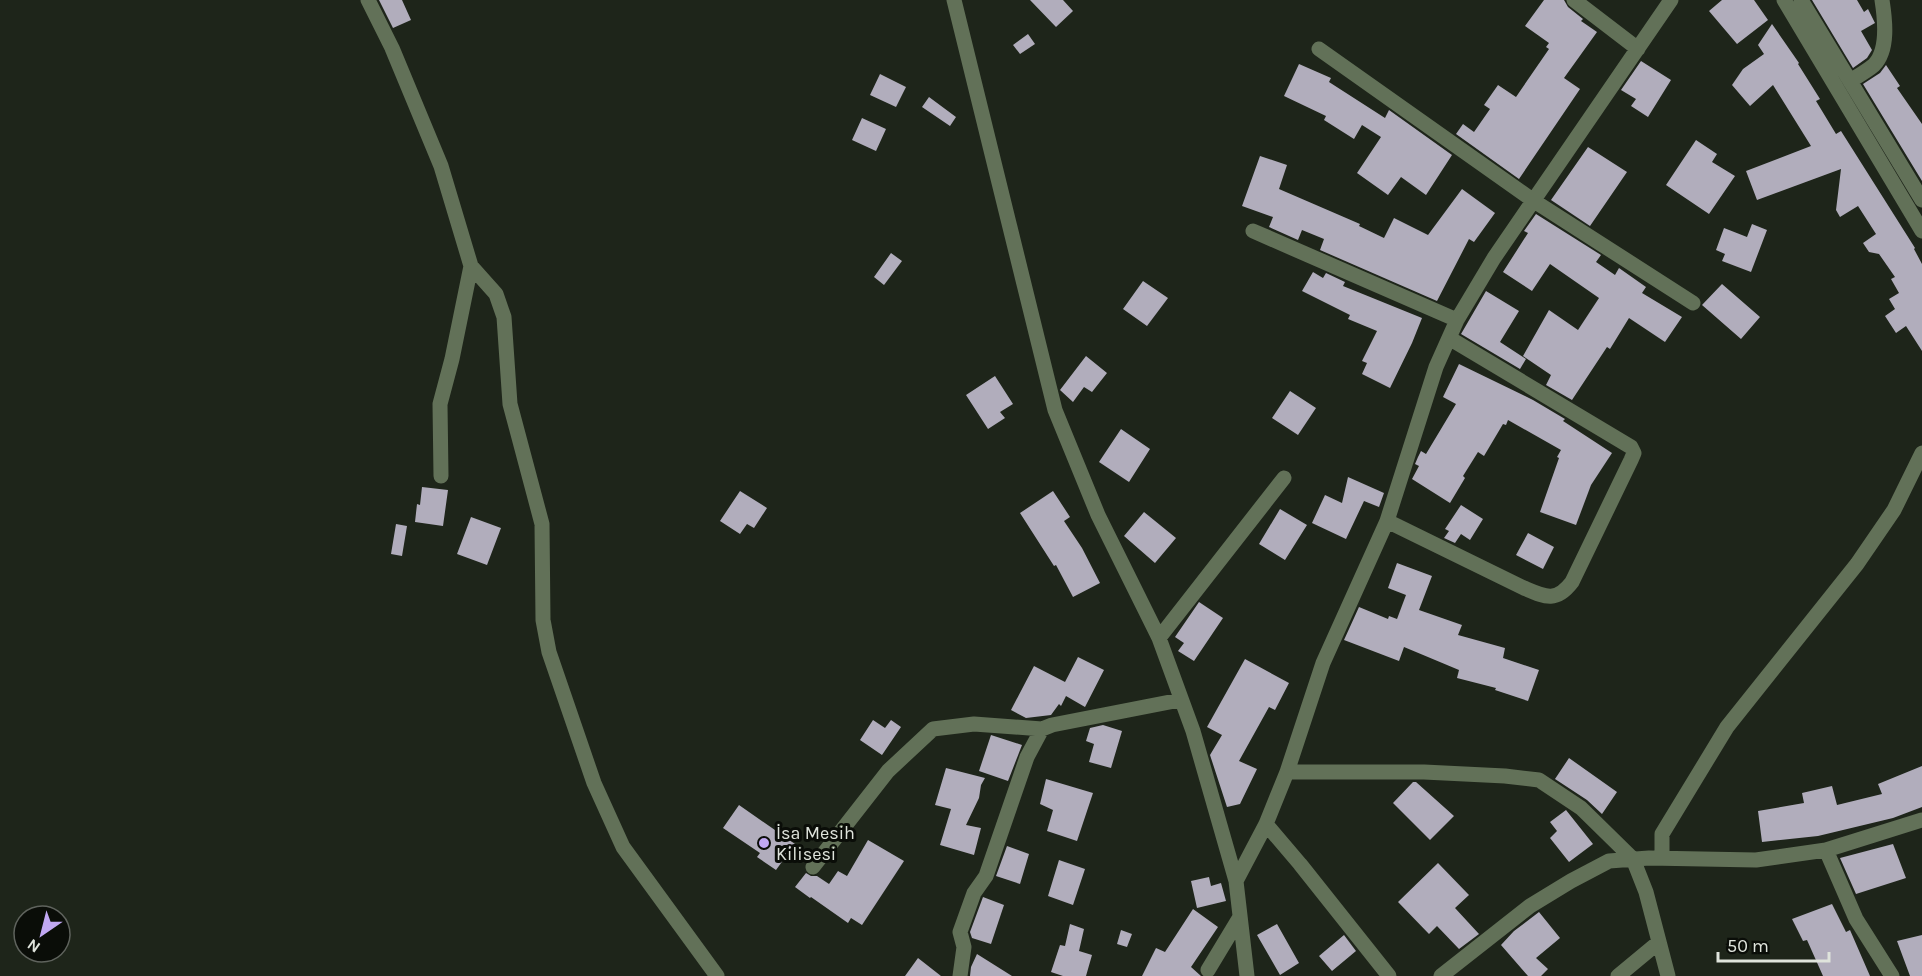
<svg xmlns="http://www.w3.org/2000/svg" width="1922" height="976" font-family="Karla,sans-serif">
	<style>
		.building { fill: #b1adbc }
		.lines { fill: none; stroke-linecap: round; stroke-linejoin: round }
		.minor { stroke: #627158; stroke-width: 15 }
		.poi-dot { fill: #c1a8f3; stroke: #0a0d08; stroke-width: 2 }
		.labels { text-anchor: middle; dominant-baseline: central; stroke-width: 6; stroke-linejoin: round; paint-order: stroke }
		.poi-label { font-size: 18px; fill: #dfe4dc; stroke: #0a0d08; text-anchor: start }
	</style>
	<rect width="100%" height="100%" fill="#1e251a"/>
	<path class="building" d="M379,0H402L411,20L393,28Z
		M1030,0H1063L1073,11L1056,27Z
		M1544,0H1564L1568,7L1583,19L1581,21L1597,32L1564,78L1580,89L1519,179L1456,134L1463,124L1474,132L1490,109L1484,105L1498,85L1516,97L1549,49L1546,47L1549,43L1525,26Z
		M1722,0H1754L1768,20L1737,44L1709,11Z
		M1812,0H1857L1864,12L1868,9L1875,23L1861,31L1872,50L1867,58L1853,68Z
		M1772,24L1799,63L1798,64L1820,99L1816,101L1836,134L1841,131L1915,248L1914,249L1922,264V351L1906,326L1896,333L1885,316L1895,309L1889,299L1899,293L1891,279L1895,277L1879,254L1869,252L1863,243L1876,234L1858,206L1840,217L1836,210L1841,169L1757,200L1746,171L1811,146L1773,85L1750,106L1732,85L1743,69L1764,54L1758,45Z
		M1028,34L1035,44L1020,54L1013,45Z
		M1641,61L1671,80L1648,117L1631,106L1636,99L1621,90Z
		M1299,64L1331,78L1329,82L1385,118L1389,110L1452,155L1426,195L1401,177L1388,195L1357,173L1381,137L1362,125L1354,139L1324,120L1326,116L1284,96Z
		M1886,65L1900,86L1897,88L1922,124V181L1863,84L1880,73Z
		M880,74L906,87L896,107L870,95Z
		M929,97L956,117L950,126L922,107Z
		M862,118L886,129L876,151L852,140Z
		M1696,140L1717,154L1712,162L1735,176L1709,214L1666,185Z
		M1588,147L1627,172L1590,226L1551,200Z
		M1260,156L1287,165L1279,189L1360,224L1359,226L1384,238L1394,218L1428,235L1462,189L1495,213L1474,242L1469,239L1437,301L1320,250L1324,239L1302,230L1298,240L1269,227L1273,217L1242,206Z
		M1536,214L1601,255L1596,262L1615,275L1619,268L1646,287L1642,293L1682,317L1665,342L1629,318L1610,349L1607,347L1572,400L1546,385L1551,375L1523,356L1549,310L1578,330L1599,298L1550,264L1532,291L1503,272L1528,233L1524,231Z
		M1752,224L1767,230L1751,272L1722,261L1725,254L1716,250L1724,228L1747,237Z
		M891,253L902,261L884,285L874,277Z
		M1313,272L1323,278L1326,273L1345,282L1343,286L1422,318L1412,343L1390,388L1362,374L1367,363L1362,361L1377,331L1348,319L1350,315L1302,291Z
		M1143,281L1168,298L1147,326L1123,309Z
		M1722,284L1760,317L1741,339L1702,305Z
		M1486,291L1519,311L1500,342L1526,359L1520,369L1461,334Z
		M1086,356L1107,373L1092,392L1084,387L1073,402L1060,390Z
		M1459,364L1533,400L1565,419L1563,421L1612,453L1591,485L1576,525L1540,512L1559,458L1557,457L1561,450L1508,420L1506,425L1503,424L1484,456L1478,452L1463,476L1465,478L1450,503L1412,479L1419,466L1415,464L1418,457L1421,451L1426,454L1456,404L1443,397Z
		M995,376L1013,404L1000,412L1005,418L988,429L966,395Z
		M1290,391L1316,408L1298,435L1272,418Z
		M1121,429L1150,449L1129,482L1099,462Z
		M1348,477L1384,493L1379,507L1364,501L1346,539L1312,523L1325,495L1342,503Z
		M422,487L448,490L443,526L415,522L417,504L420,505Z
		M740,491L767,508L754,528L747,524L740,534L720,521Z
		M1053,491L1070,517L1064,521L1082,548L1100,583L1073,597L1056,565L1054,566L1020,513Z
		M1461,505L1483,519L1470,540L1461,534L1455,543L1444,538L1449,531L1445,529Z
		M1280,509L1307,525L1285,560L1259,544Z
		M1144,512L1176,538L1155,563L1124,536Z
		M471,517L501,528L487,565L457,554Z
		M396,524L407,526L402,556L391,554Z
		M1528,533L1554,547L1543,569L1516,555Z
		M1397,563L1432,576L1419,610L1462,625L1458,635L1505,648L1503,658L1539,670L1528,701L1495,690L1496,688L1457,678L1459,670L1404,647L1399,661L1344,640L1359,607L1388,619L1389,616L1397,619L1406,595L1388,588Z
		M1199,602L1223,618L1194,661L1178,651L1184,643L1175,637Z
		M1078,657L1104,670L1085,707L1066,696L1061,706L1059,704L1051,715L1026,718L1011,710L1034,666L1065,682Z
		M1245,659L1289,683L1275,710L1269,707L1239,761L1257,769L1240,804L1227,807L1210,755L1222,735L1207,727Z
		M873,720L885,728L891,720L901,727L882,755L860,740Z
		M1103,725L1122,731L1111,768L1089,762L1094,744L1086,741L1090,728Z
		M991,735L1022,745L1008,781L979,771Z
		M1569,758L1617,792L1602,814L1587,800L1555,779Z
		M1922,766V807L1893,818L1818,836L1762,842L1758,811L1804,803L1802,793L1832,786L1837,805L1882,794L1878,784Z
		M946,768L985,778L981,785L979,798L966,825L981,828L974,855L940,845L951,809L935,805Z
		M1046,779L1093,793L1077,841L1047,831L1053,810L1040,804Z
		M1413,782H1416L1454,816L1430,840L1393,803Z
		M739,805L795,844L776,870L757,857L760,853L723,828Z
		M1566,810L1593,844L1569,862L1550,838L1557,831L1550,822Z
		M868,840L904,861L862,925L851,918L848,923L811,897L810,898L795,887L806,873L811,876H817L829,884L838,871L847,876Z
		M1893,844L1906,878L1856,894L1840,858Z
		M1007,846L1029,854L1020,884L996,876Z
		M1059,860L1085,869L1073,905L1048,896Z
		M1438,863L1469,895L1455,908L1479,934L1459,949L1437,926L1429,934L1398,902Z
		M1209,877L1211,886L1221,883L1226,901L1197,908L1191,881Z
		M983,897L1004,905L991,944L972,938L970,932Z
		M1832,904L1846,932L1850,930L1870,976H1823L1807,940L1803,941L1792,919Z
		M1193,909L1218,927L1191,967L1201,976H1142L1156,948L1165,952Z
		M1539,912L1560,938L1536,958L1548,969L1541,976H1528L1501,945L1514,931Z
		M1070,924L1084,929L1079,951L1092,955L1086,976H1063L1051,972L1060,945L1065,946Z
		M1277,924L1299,963L1280,975L1257,935Z
		M1121,930L1132,934L1127,947L1117,944Z
		M1344,935L1356,951L1332,971L1319,956Z
		M1922,935V976H1910L1897,941Z
		M977,954L1012,976H970L971,967Z
		M918,958L941,976H905Z"/>
	<g class="lines">
		<path class="minor" d="M368,0L392,48L441,166L471,266L496,294L504,317L510,404L542,524L543,620L549,652L594,783L623,847L717,976
			M954,0L1055,410L1098,515L1159,638L1193,731L1236,881L1247,976
			M1574,0L1638,49
			M1784,0L1922,231
			M1801,0L1922,200
			M1319,49L1534,201L1693,303
			M1850,81C1858,76 1867,71 1874,65C1889,50 1885,19 1882,0
			M1253,231L1457,320
			M441,476L440,404L452,359L471,266
			M1387,521L1524,588C1545,597 1556,603 1572,582L1631,460L1634,453L1631,447L1449,338
			M1159,638L1284,478
			M1287,772H1424L1505,776L1539,780L1581,808L1633,859L1646,892L1668,976
			M1266,824L1300,864L1389,976
			M1826,850L1856,919L1892,976
			M1662,858V834L1727,727L1857,564L1894,510L1922,453
			M813,867L888,771L933,729L974,724L1042,729
			M1236,881L1266,824L1287,772L1323,663L1387,521L1436,367L1457,320L1494,258L1671,0
			M1208,970L1240,917
			M960,976L964,947L960,932L974,893L986,876L1027,757L1042,729L1052,725L1180,700
			M1441,976L1530,906L1571,881L1609,861L1649,858L1756,860L1826,850L1922,820
			M1618,976L1659,942"/>
	</g>
	<circle class="poi-dot" cx="764" cy="843" r="6"/>
	<g class="labels">
		<g class="poi-label">
			<text x="776" y="833">İsa Mesih<tspan x="776" dy="21">Kilisesi</tspan></text>
		</g>
	</g>
	<g transform="translate(42 934) rotate(215)"><circle r="28" fill="#0a0d08" stroke="#5f635d" stroke-width="1.5"/>
	<path d="M0-4.5L10 22L0 15L-10 22Z" fill="#c1a8f3"/>
	<text y="-9" font-size="16" font-weight="bold" text-anchor="middle" fill="#dfe4dc">N</text>
	</g>
	<path d="M1718 952v9h111v-9" fill="none" stroke="#dfe4dc" stroke-width="3"/>
	<text x="1727" y="952" font-size="18" fill="#dfe4dc" stroke="#0a0d08" stroke-width="4.5" paint-order="stroke">50 m</text>
</svg>
